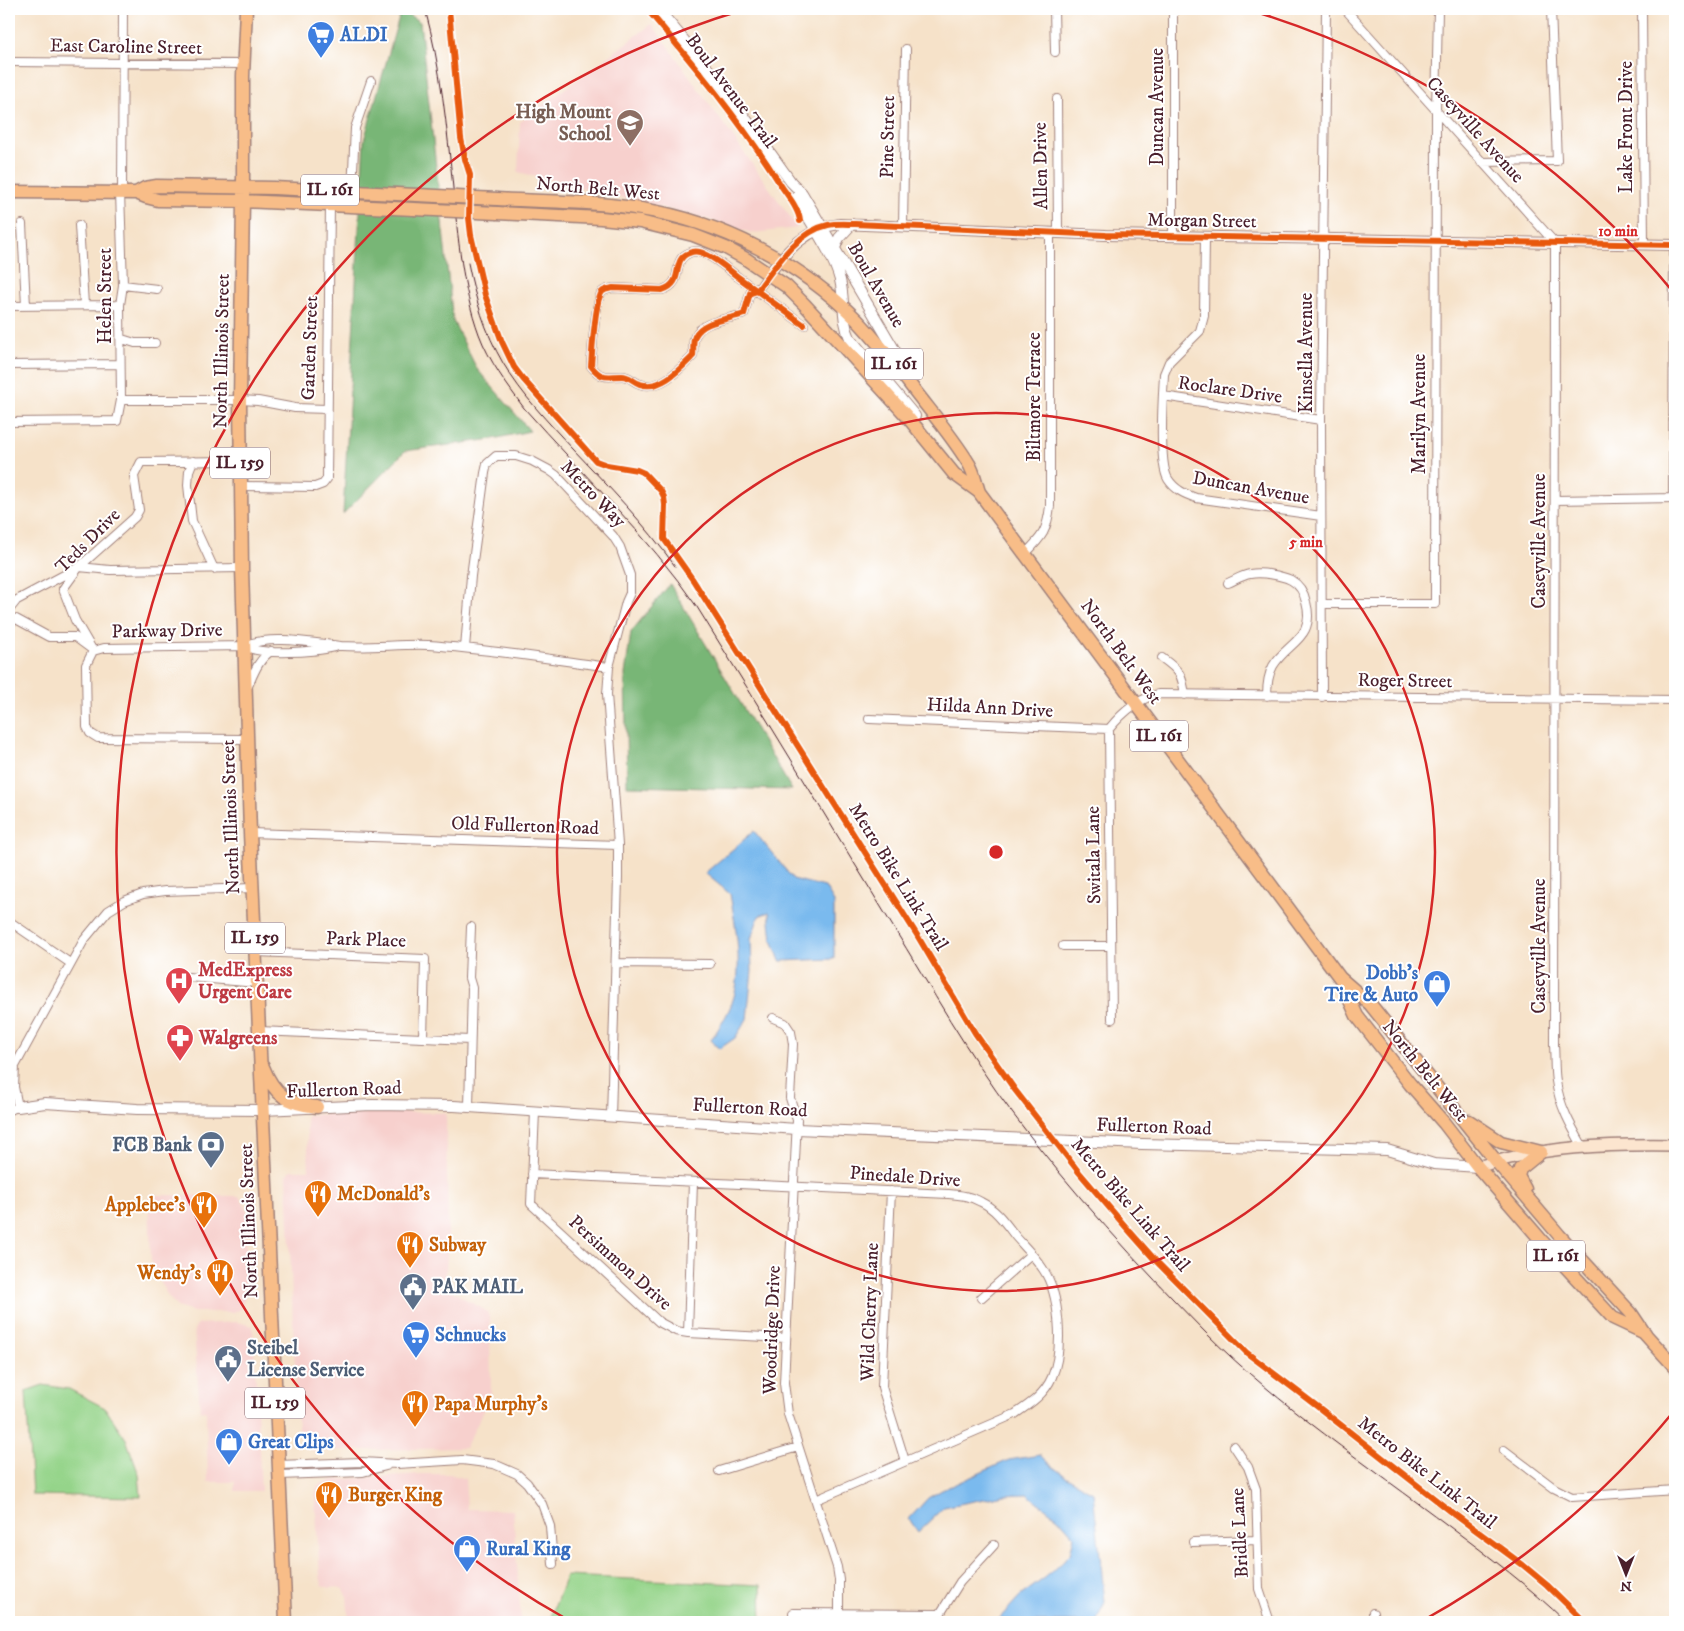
<svg xmlns="http://www.w3.org/2000/svg" width="1684" height="1631" font-family="'IM FELL DW Pica',serif">
	<style>
		.built { fill: #f7d0cd }
		.green { fill: #95d48a; stroke: #707a5a }
		.forest { fill: #78b676; stroke: #616a50 }
		.water { fill: #7abaee; stroke: #626c8c }
		.lines { fill: none; stroke-linecap: round; stroke-linejoin: round }
		.minor-casing { stroke: #a0807a; stroke-width: 10 }
		.tertiary-casing { stroke: #a0807a; stroke-width: 12 }
		.secondary-casing { stroke: #a0807a; stroke-width: 14 }
		.primary-casing { stroke: #a0807a; stroke-width: 15 }
		.minor { stroke: #fff; stroke-width: 8 }
		.tertiary { stroke: #fff; stroke-width: 10 }
		.secondary { stroke: #fce5cf; stroke-width: 11 }
		.primary { stroke: #f8bd88; stroke-width: 12 }
		.tram { stroke: #4a1f2b; stroke-width: 1 }
		.primary-bridge-casing { stroke: #a0807a; stroke-width: 15; stroke-linecap: butt }
		.primary-bridge { stroke: #f8bd88; stroke-width: 12 }
		.cycleway-casing { stroke: #fff; stroke-width: 9 }
		.cycleway { stroke: #e8590c; stroke-width: 6 }
		.ring { fill: none; stroke: #d62828; stroke-width: 2.5 }
		.labels { text-anchor: middle; dominant-baseline: central; stroke-width: 4; stroke-linejoin: round; paint-order: stroke }
		.shield { fill: #fff; stroke: #80626b; stroke-width: 1 }
		.shield-label { font-size: 18px; font-weight: bold; fill: #4a1f2b }
		.shop-label { font-size: 19px; font-weight: bold; fill: #366cbe; stroke: #fff; text-anchor: start }
		.street-label { font-size: 19px; fill: #4a1f2b; stroke: #fff }
		.education-label { font-size: 19px; font-weight: bold; fill: #785e54; stroke: #fff; text-anchor: end }
		.health-label { font-size: 19px; font-weight: bold; fill: #be3a42; stroke: #fff; text-anchor: start }
		.service-label { font-size: 19px; font-weight: bold; fill: #4e5e75; stroke: #fff; text-anchor: start }
		.food-label { font-size: 19px; font-weight: bold; fill: #c56008; stroke: #fff; text-anchor: start }
		.centre { fill: #d62828; stroke: #fff; stroke-width: 2.5 }
		.ring-label { font-size: 15px; text-anchor: middle; font-weight: bold; fill: #d62828; stroke: #fff; stroke-width: 4; stroke-linejoin: round; paint-order: stroke }
	</style>
	<rect width="100%" height="100%" fill="#fff"/>
	<filter id="ink" filterUnits="userSpaceOnUse"><feTurbulence type="fractalNoise" baseFrequency=".02" numOctaves="2"/><feDisplacementMap in="SourceGraphic" scale="10" xChannelSelector="R" yChannelSelector="G"/><feConvolveMatrix kernelMatrix="1 2 1 2 8 2 1 2 1" color-interpolation-filters="sRGB"/></filter>
	<filter id="wash" filterUnits="userSpaceOnUse"><feTurbulence type="fractalNoise" baseFrequency=".0096" numOctaves="4" result="noise"/><feDisplacementMap in="SourceGraphic" scale="20" xChannelSelector="R" yChannelSelector="G"/><feGaussianBlur stdDeviation="1.12" result="paint"/><feColorMatrix in="noise" values="0 0 0 0 0 0 0 0 0 0 0 0 0 0 0 0 0 1.4 0 .05"/><feComposite in="paint" operator="in"/></filter>
	<g filter="url(#wash)">
		<rect width="100%" height="100%" fill="#f6e2c9"/>
		<path class="built" d="M652,24L798,228L752,233L704,218L518,172L520,122Z
			M397,1112L446,1113L448,1240L445,1285L449,1289L487,1312L490,1319L491,1397L465,1448L313,1451L299,1436L297,1417L287,1175L291,1170H309L306,1115Z
			M149,1195L239,1196L247,1210L245,1299L240,1310L233,1312H194L177,1307L167,1295L151,1261Z
			M237,1322L253,1326L261,1491H235V1482H208L206,1411H200L194,1330L197,1324Z
			M421,1474H450L465,1479L467,1509L513,1510L521,1622H349L347,1596L344,1589L337,1587L330,1588L322,1585L320,1576L315,1496L317,1487L321,1484L333,1480Z"/>
		<path class="green" d="M43,1385L69,1389L105,1408L126,1439L139,1475L141,1497L32,1495L26,1391Z
			M566,1576L761,1585L762,1622H549Z"/>
		<path class="forest" d="M401,10L420,22L453,321L477,369L530,431L493,439L405,451L343,514L364,140Z
			M670,584L792,790L627,786L625,674L631,632Z"/>
		<path class="water" d="M754,831L793,879L825,887L834,902V959L780,961L772,940L769,912L759,916L751,939L752,971L747,1019L735,1038L719,1049L711,1040C719,1028 727,1016 732,1003C744,969 736,928 730,894L705,873Z
			M1040,1455C1055,1471 1073,1481 1093,1492L1105,1602L1096,1622H1028L1024,1620H998L1020,1596L1046,1577L1070,1554L1074,1536L1058,1518L1027,1494L1004,1495L944,1507L918,1532L909,1519L928,1498L942,1490L1009,1460Z"/>
	</g>
	<g filter="url(#ink)">
		<g class="lines">
			<defs>
				<path id="minor" d="M1054,9L1055,52
					M1345,9L1555,243L1554,1045C1555,1057 1554,1070 1556,1081C1559,1105 1571,1126 1583,1147
					M1642,9L1644,245
					M9,62L243,64
					M1057,99L1058,232
					M1481,162L1557,161L1551,9
					M352,191L355,128L371,81
					M120,192L123,285L120,305L121,400
					M122,192L123,9
					M22,224L26,306
					M79,225L84,305
					M903,226L906,49
					M1173,236V9
					M1205,237L1204,316L1200,331L1169,362L1164,374C1163,395 1158,462 1168,479C1175,490 1185,494 1196,498L1321,516
					M769,274L757,291L750,293L744,314C728,320 703,320 695,336C692,342 694,350 693,356C680,369 660,391 640,384C633,382 630,376 622,376C607,376 602,380 591,366C592,353 595,300 602,292C605,289 609,289 613,288L662,290C686,283 670,260 689,253C695,250 702,252 707,255C718,260 729,270 738,277C760,293 782,309 804,325
					M123,285L157,289
					M9,306L120,305
					M122,339L135,343H155
					M9,365L120,364
					M1163,396L1321,420
					M9,422L117,421L121,400H240L258,401L295,408L327,409
					M193,461L189,471L188,485L192,521L214,569
					M241,486L315,487L323,484L327,479L330,204
					M1673,498L1674,245
					M1555,500L1675,498
					M1025,554C1043,536 1047,531 1050,506V232
					M1228,583C1235,580 1243,575 1250,574C1262,572 1280,575 1291,580C1300,585 1304,592 1306,602C1316,639 1287,642 1273,666C1268,675 1267,685 1267,696
					M1322,604H1435L1436,112L1438,9
					M9,610L17,600L79,567L110,570L242,568
					M16,619L49,637H75L90,648
					M244,646C263,656 313,652 335,647
					M465,648L471,576L485,473L487,464L496,456H516L532,461L549,470L556,475L613,536L620,547L630,575V593L626,602L609,667L607,694L618,845V878L611,1117
					M93,651L75,620L63,589L79,567L135,517L139,510L134,476L141,462L240,461
					M1162,658C1180,671 1182,674 1185,695
					M248,686C254,673 258,660 271,651
					M1322,697L1321,420L1326,9
					M869,719L1109,729
					M246,739L98,738L90,733L87,727L86,665L93,651L104,648L244,646C270,634 313,643 341,646C370,648 399,644 428,645C489,649 549,659 609,667
					M250,833L618,845
					M9,921L70,963
					M1063,946H1111
					M256,952L425,959L423,1038
					M616,963L710,964
					M188,977L257,983
					M773,1018L785,1023L791,1032L793,1044L790,1098L797,1120L784,1383L788,1414L837,1567L839,1580V1614
					M1112,1019L1109,729C1122,713 1139,698 1159,694L1675,700
					M259,1031L470,1040
					M469,1107L472,988L469,978L471,927
					M9,1110L18,1107L14,1087L15,1066L84,940L108,911L124,901L143,894L165,891L253,888
					M535,1112L531,1204L659,1322L676,1331L688,1333L786,1338
					M532,1174L948,1194C959,1195 971,1196 981,1202C996,1209 1006,1224 1016,1237C1025,1247 1036,1258 1043,1269C1060,1294 1064,1349 1052,1377C1045,1394 1030,1404 1015,1414L816,1500
					M891,1191L882,1387L905,1461
					M981,1298L1031,1254
					M688,1333L693,1182
					M1234,1446L1248,1467L1256,1489L1259,1589L1270,1622
					M1504,1450L1554,1488L1572,1497L1675,1490
					M278,1465L362,1462L397,1464L462,1460L494,1464L517,1474L527,1483L542,1504L550,1526L553,1564
					M719,1471L798,1447
					M279,1475L363,1472L386,1466
					M1193,1542L1257,1540
					M793,1613L940,1614
					M1373,1613L1375,1622
					M940,1614L960,1582L994,1545"/>
				<path id="tertiary" d="M658,9L724,88L791,182L802,193L910,376
					M796,197C810,222 833,253 840,280C845,300 841,319 850,338L915,416
					M835,248L839,238L852,224
					M769,274C788,249 808,227 840,224L1106,235L1675,245
					M18,1107L45,1103L137,1109L263,1110L372,1105L454,1106L797,1129L1142,1144L1387,1150L1434,1164L1478,1167"/>
				<path id="secondary" d="M1478,1167C1541,1146 1609,1144 1675,1145"/>
				<path id="primary" d="M246,9L243,76V201L240,400L242,568L250,833L286,1622
					M9,192L136,193L146,197L158,200L243,201L414,209
					M136,193L145,188L157,186L274,188L417,195
					M497,199C545,202 594,201 641,209C722,222 799,262 857,320C877,341 895,364 912,387C931,412 953,437 969,464C974,472 976,483 979,492L1340,978L1370,1004L1496,1161L1559,1235L1631,1313L1645,1334L1675,1367
					M497,213L601,218L640,222L693,235L726,248L746,259L786,286L805,305L906,415L954,474L979,492
					M1342,983L1357,1016L1410,1084L1444,1123L1478,1167L1541,1240L1613,1318L1645,1333
					M263,1067C274,1095 288,1104 317,1107
					M1469,1121L1501,1142L1541,1152
					M1525,1189L1518,1176L1520,1169L1541,1152"/>
			</defs>
			<use href="#minor" class="minor-casing"/>
			<use href="#tertiary" class="tertiary-casing"/>
			<use href="#secondary" class="secondary-casing"/>
			<use href="#primary" class="primary-casing"/>
			<use href="#minor" class="minor"/>
			<use href="#tertiary" class="tertiary"/>
			<use href="#secondary" class="secondary"/>
			<use href="#primary" class="primary"/>
			<path class="tram" d="M425,9C441,67 447,128 453,188C458,238 462,287 479,334C489,361 507,385 524,408C582,474 647,534 697,607C763,712 827,819 892,925C931,988 968,1054 1013,1114C1071,1191 1138,1264 1206,1333C1279,1406 1368,1465 1450,1527C1490,1557 1530,1587 1566,1622
				M468,263C475,298 485,332 503,363C522,395 548,422 573,449C608,486 645,524 675,566"/>
			<defs>
				<path id="primary-bridge" d="M417,195L497,199
					M414,209L497,213"/>
			</defs>
			<use href="#primary-bridge" class="primary-bridge-casing"/>
			<use href="#primary-bridge" class="primary-bridge"/>
			<defs>
				<path id="cycleway" d="M449,9L461,138L465,159L470,175L469,218L471,235L485,295L502,342L514,367L523,379L596,461L607,465L637,470L644,473L661,491L664,497L665,505L664,539L693,580L837,808L917,935L975,1033L1015,1090L1078,1171L1125,1226L1155,1260L1247,1353L1318,1407L1454,1514L1523,1565L1547,1585L1585,1622
					M647,9C694,65 741,121 780,184C786,194 799,208 800,221
					M804,325C782,309 760,293 738,277C729,270 718,260 707,255C702,252 695,250 689,253C670,260 686,283 662,290L613,288C609,289 605,289 602,292C595,300 592,353 591,366C602,380 607,376 622,376C630,376 633,382 640,384C660,391 680,369 693,356C694,350 692,342 695,336C703,320 728,320 744,314L750,293L757,291C775,267 796,232 828,225C836,223 846,224 855,224L1106,235L1675,245"/>
			</defs>
			<use href="#cycleway" class="cycleway-casing"/>
			<use href="#cycleway" class="cycleway"/>
		</g>
	</g>
	<g class="ring">
		<circle cx="996" cy="852" r="439"/>
		<path d="M1674 1411A879 879 0 0 1 1422 1621M570 1621A879 879 0 0 1 746 9M1246 9A879 879 0 0 1 1674 293"/>
	</g>
	<defs>
		<symbol id="supermarket-pin" viewBox="-11 -11 22 30"><path d="M0 17L-7.5 6A9.5 9.5 0 1 1 7.5 6Z" fill="#3f7fe0" stroke="#fff"/><path d="M-6-5.5h2.5l.6 2H6L4.5 2H-2.5L-4.4-4H-6ZM-1.5 3.2a1.3 1.3 0 1 0 .1 0ZM3 3.2a1.3 1.3 0 1 0 .1 0Z" fill="#fff"/></symbol>
		<symbol id="school-pin" viewBox="-11 -11 22 30"><path d="M0 17L-7.5 6A9.5 9.5 0 1 1 7.5 6Z" fill="#8d6e63" stroke="#fff"/><path d="M0-5L7-2L0 1L-7-2ZM-4 1L0 2.5L4 1V4Q0 6-4 4Z" fill="#fff"/></symbol>
		<symbol id="hospital-pin" viewBox="-11 -11 22 30"><path d="M0 17L-7.5 6A9.5 9.5 0 1 1 7.5 6Z" fill="#e0444e" stroke="#fff"/><path d="M-5-5h3v3.5h4V-5h3V5h-3V1.5h-4V5h-3Z" fill="#fff"/></symbol>
		<symbol id="shop-pin" viewBox="-11 -11 22 30"><path d="M0 17L-7.5 6A9.5 9.5 0 1 1 7.5 6Z" fill="#3f7fe0" stroke="#fff"/><path d="M-5-2.5h2.3a2.7 3.5 0 0 1 5.4 0H5L5.5 6h-11ZM-1.5-2.5h3a1.5 2.3 0 0 0-3 0Z" fill="#fff"/></symbol>
		<symbol id="pharmacy-pin" viewBox="-11 -11 22 30"><path d="M0 17L-7.5 6A9.5 9.5 0 1 1 7.5 6Z" fill="#e0444e" stroke="#fff"/><path d="M-2-6h4v4h4v4h-4v4h-4v-4h-4v-4h4Z" fill="#fff"/></symbol>
		<symbol id="bank-pin" viewBox="-11 -11 22 30"><path d="M0 17L-7.5 6A9.5 9.5 0 1 1 7.5 6Z" fill="#5c6f8a" stroke="#fff"/><path d="M-6-4H6V4H-6ZM0-2.3a2.3 2.3 0 1 0 0 4.6a2.3 2.3 0 1 0 0-4.6Z" fill="#fff"/></symbol>
		<symbol id="restaurant-pin" viewBox="-11 -11 22 30"><path d="M0 17L-7.5 6A9.5 9.5 0 1 1 7.5 6Z" fill="#e8710a" stroke="#fff"/><path d="M-5-6h1v4h1v-4h1v4h1v-4h1v5L-1.5 .5V6h-2V.5L-5-1ZM5-6V6H3V1.5H1.5Q1.5-4 5-6Z" fill="#fff"/></symbol>
		<symbol id="civic-pin" viewBox="-11 -11 22 30"><path d="M0 17L-7.5 6A9.5 9.5 0 1 1 7.5 6Z" fill="#5c6f8a" stroke="#fff"/><path d="M-.6-6.5H3V-4.5H.6V-3L4-1V1h2V6H-6V1h2V-1L-.6-3ZM-1.2 2.5V6h2.4V2.5Z" fill="#fff"/></symbol>
	</defs>
	<g fill-rule="evenodd">
		<use href="#supermarket-pin" x="305" y="19" width="32" height="43"/>
		<use href="#school-pin" x="614" y="107" width="32" height="43"/>
		<use href="#hospital-pin" x="163" y="965" width="32" height="43"/>
		<use href="#shop-pin" x="1421" y="968" width="32" height="43"/>
		<use href="#pharmacy-pin" x="164" y="1022" width="32" height="43"/>
		<use href="#bank-pin" x="195" y="1129" width="32" height="43"/>
		<use href="#restaurant-pin" x="302" y="1178" width="32" height="43"/>
		<use href="#restaurant-pin" x="188" y="1189" width="32" height="43"/>
		<use href="#restaurant-pin" x="394" y="1229" width="32" height="43"/>
		<use href="#restaurant-pin" x="204" y="1257" width="32" height="43"/>
		<use href="#civic-pin" x="397" y="1271" width="32" height="43"/>
		<use href="#supermarket-pin" x="400" y="1319" width="32" height="43"/>
		<use href="#civic-pin" x="212" y="1343" width="32" height="43"/>
		<use href="#restaurant-pin" x="399" y="1388" width="32" height="43"/>
		<use href="#shop-pin" x="213" y="1426" width="32" height="43"/>
		<use href="#restaurant-pin" x="313" y="1479" width="32" height="43"/>
		<use href="#shop-pin" x="451" y="1533" width="32" height="43"/>
	</g>
	<g class="labels">
		<g class="shield">
			<rect x="301" y="174.5" width="58" height="31" rx="4"/>
			<rect x="865" y="348.5" width="58" height="31" rx="4"/>
			<rect x="210" y="447.5" width="60" height="31" rx="4"/>
			<rect x="1130" y="720.5" width="58" height="31" rx="4"/>
			<rect x="225" y="922.5" width="60" height="31" rx="4"/>
			<rect x="1527" y="1240.5" width="58" height="31" rx="4"/>
			<rect x="245" y="1387.5" width="60" height="31" rx="4"/>
		</g>
		<g class="shield-label">
			<text x="330" y="190">IL 161</text>
			<text x="894" y="364">IL 161</text>
			<text x="240" y="463">IL 159</text>
			<text x="1159" y="736">IL 161</text>
			<text x="255" y="938">IL 159</text>
			<text x="1556" y="1256">IL 161</text>
			<text x="275" y="1403">IL 159</text>
		</g>
		<g class="shop-label">
			<text x="340" y="35">ALDI</text>
			<text x="1418" y="973" text-anchor="end">Dobb's<tspan x="1418" dy="22">Tire &amp; Auto</tspan></text>
			<text x="435" y="1335">Schnucks</text>
			<text x="248" y="1442">Great Clips</text>
			<text x="486" y="1549">Rural King</text>
		</g>
		<g class="street-label">
			<text transform="translate(126 47) rotate(1)">East Caroline Street</text>
			<text transform="translate(731 91) rotate(53)">Boul Avenue Trail</text>
			<text transform="translate(1157 107) rotate(-90)">Duncan Avenue</text>
			<text transform="translate(1626 127) rotate(-90)">Lake Front Drive</text>
			<text transform="translate(1475 130) rotate(48)">Caseyville Avenue</text>
			<text transform="translate(888 137) rotate(-89)">Pine Street</text>
			<text transform="translate(1041 166) rotate(-91)">Allen Drive</text>
			<text transform="translate(598 189) rotate(5)">North Belt West</text>
			<text transform="translate(1202 221) rotate(1)">Morgan Street</text>
			<text transform="translate(876 285) rotate(60)">Boul Avenue</text>
			<text transform="translate(105 296) rotate(-90)">Helen Street</text>
			<text transform="translate(310 348) rotate(-88)">Garden Street</text>
			<text transform="translate(222 351) rotate(-89)">North Illinois Street</text>
			<text transform="translate(1306 353) rotate(-90)">Kinsella Avenue</text>
			<text transform="translate(1230 390) rotate(8)">Roclare Drive</text>
			<text transform="translate(1034 397) rotate(-90)">Biltmore Terrace</text>
			<text transform="translate(1419 414) rotate(-90)">Marilyn Avenue</text>
			<text transform="translate(1251 488) rotate(10)">Duncan Avenue</text>
			<text transform="translate(593 494) rotate(46)">Metro Way</text>
			<text transform="translate(88 541) rotate(-45)">Teds Drive</text>
			<text transform="translate(1539 541) rotate(-90)">Caseyville Avenue</text>
			<text transform="translate(167 631) rotate(-1)">Parkway Drive</text>
			<text transform="translate(1121 652) rotate(54)">North Belt West</text>
			<text transform="translate(1405 681) rotate(1)">Roger Street</text>
			<text transform="translate(990 708) rotate(3)">Hilda Ann Drive</text>
			<text transform="translate(231 817) rotate(-92)">North Illinois Street</text>
			<text transform="translate(525 826) rotate(2)">Old Fullerton Road</text>
			<text transform="translate(1094 855) rotate(-91)">Switala Lane</text>
			<text transform="translate(898 877) rotate(58)">Metro Bike Link Trail</text>
			<text transform="translate(366 940) rotate(2)">Park Place</text>
			<text transform="translate(1539 946) rotate(-90)">Caseyville Avenue</text>
			<text transform="translate(1425 1071) rotate(51)">North Belt West</text>
			<text transform="translate(344 1090) rotate(-2)">Fullerton Road</text>
			<text transform="translate(750 1108) rotate(3)">Fullerton Road</text>
			<text transform="translate(1154 1127) rotate(2)">Fullerton Road</text>
			<text transform="translate(905 1177) rotate(4)">Pinedale Drive</text>
			<text transform="translate(1130 1205) rotate(49)">Metro Bike Link Trail</text>
			<text transform="translate(249 1221) rotate(-92)">North Illinois Street</text>
			<text transform="translate(620 1263) rotate(42)">Persimmon Drive</text>
			<text transform="translate(870 1312) rotate(-88)">Wild Cherry Lane</text>
			<text transform="translate(772 1330) rotate(-88)">Woodridge Drive</text>
			<text transform="translate(1427 1473) rotate(38)">Metro Bike Link Trail</text>
			<text transform="translate(1240 1533) rotate(-93)">Bridle Lane</text>
		</g>
		<g class="education-label">
			<text x="611" y="112">High Mount<tspan x="611" dy="22">School</tspan></text>
		</g>
		<g class="health-label">
			<text x="198" y="970">MedExpress<tspan x="198" dy="22">Urgent Care</tspan></text>
			<text x="199" y="1038">Walgreens</text>
		</g>
		<g class="service-label">
			<text x="192" y="1145" text-anchor="end">FCB Bank</text>
			<text x="432" y="1287">PAK MAIL</text>
			<text x="247" y="1348">Steibel<tspan x="247" dy="22">License Service</tspan></text>
		</g>
		<g class="food-label">
			<text x="337" y="1194">McDonald's</text>
			<text x="185" y="1205" text-anchor="end">Applebee's</text>
			<text x="429" y="1245">Subway</text>
			<text x="201" y="1273" text-anchor="end">Wendy's</text>
			<text x="434" y="1404">Papa Murphy's</text>
			<text x="348" y="1495">Burger King</text>
		</g>
	</g>
	<circle cx="996" cy="852" r="8" class="centre"/>
	<g class="ring-label">
		<text x="1618" y="236">10 min</text>
		<text x="1306" y="547">5 min</text>
	</g>
	<rect width="1684" height="1631" fill="none" stroke="#fff" stroke-width="30"/>
	<g transform="translate(1626 1574) rotate(180)" stroke="#ffffff" stroke-width="4" paint-order="stroke">
	<path d="M0-4L9 19L0 12L-9 19Z" fill="#4a1f2b"/>
	<text y="-8" font-size="14" font-weight="bold" text-anchor="middle" fill="#4a1f2b">N</text>
	</g>
</svg>
